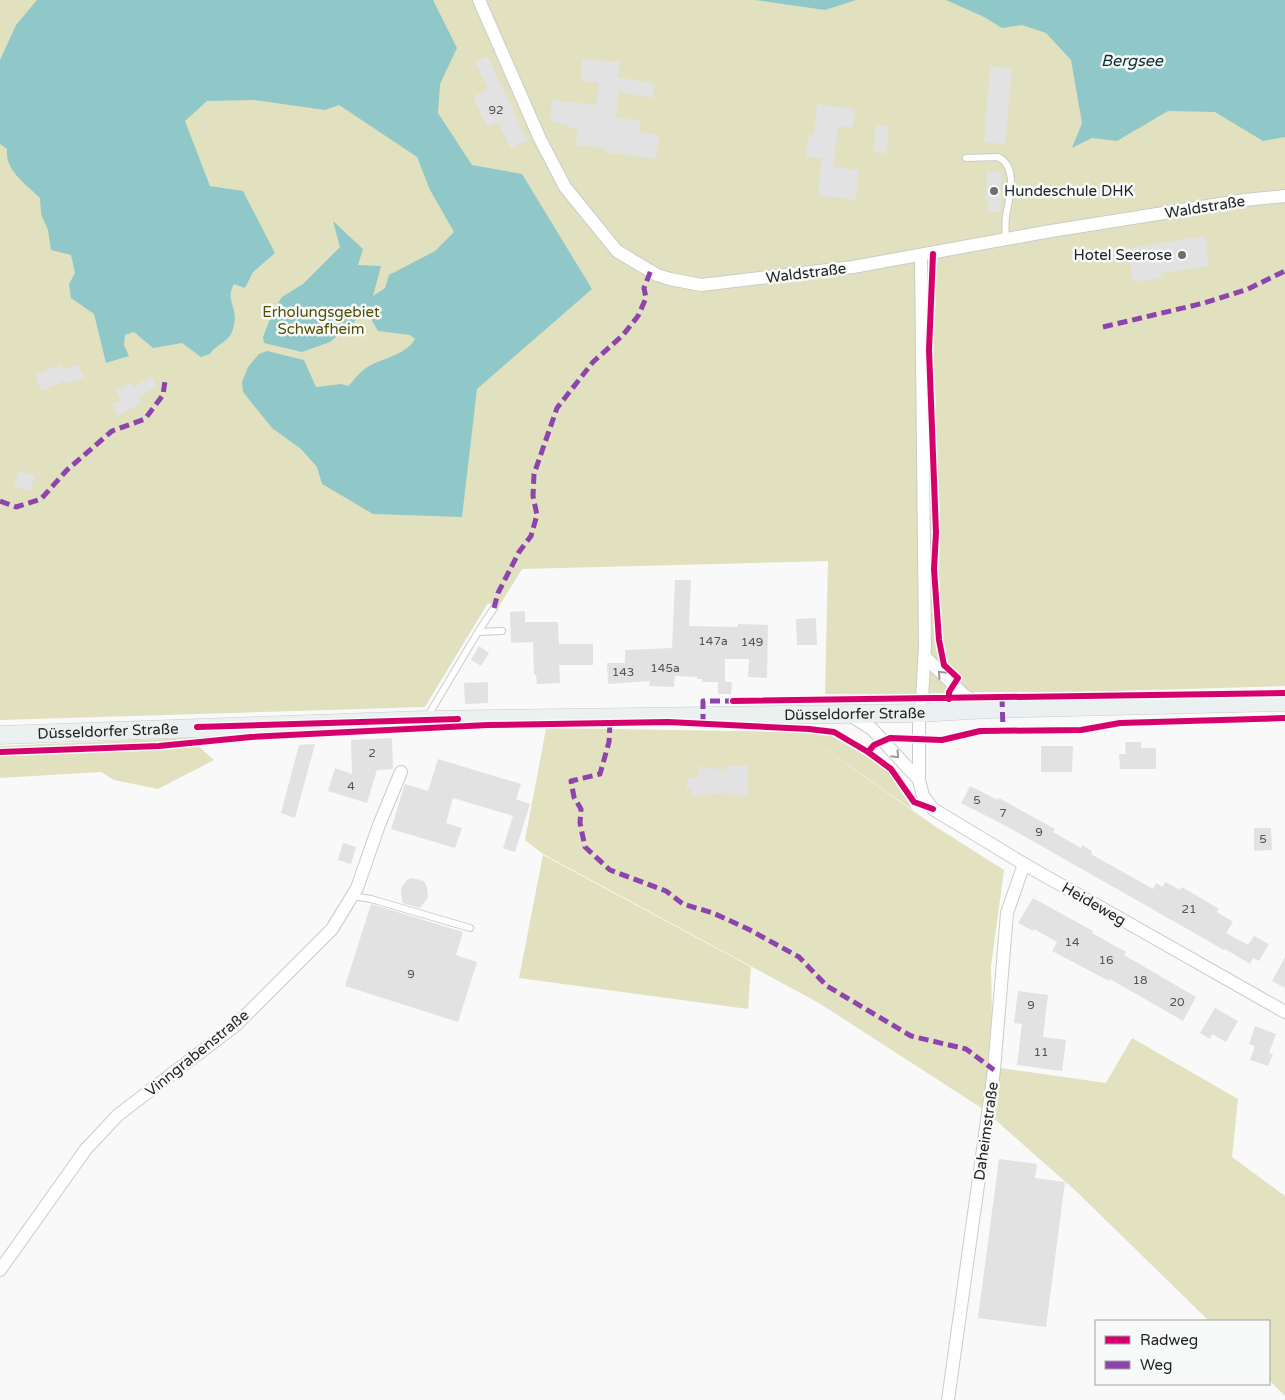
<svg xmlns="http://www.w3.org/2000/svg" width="1285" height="1400" font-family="'Varela Round',sans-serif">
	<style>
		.green { fill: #e1e1bf }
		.forest { fill: #e2e1c0 }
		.water { fill: #90c8c9 }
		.building { fill: #e1e2e1 }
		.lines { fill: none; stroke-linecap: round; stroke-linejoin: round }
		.lane-casing { stroke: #cacbca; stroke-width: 8 }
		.street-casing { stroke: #cacbca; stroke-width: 14 }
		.secondary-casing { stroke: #cacbca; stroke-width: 19 }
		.lane { stroke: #fefefe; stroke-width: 6 }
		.street { stroke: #fefefe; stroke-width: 12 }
		.secondary { stroke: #eaf1f0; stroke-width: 18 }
		.quiet { stroke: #8e44ad; stroke-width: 5; stroke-dasharray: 10 5; stroke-linecap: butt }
		.cycleway-casing { stroke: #f7faf8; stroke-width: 9 }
		.cycleway { stroke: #d6006c; stroke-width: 6 }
		.oneway { stroke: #9b9b9b }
		.poi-dot { fill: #6d6e6d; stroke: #f7faf8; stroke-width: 2 }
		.labels { text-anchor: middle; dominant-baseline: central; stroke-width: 5; stroke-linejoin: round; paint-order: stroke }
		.number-label { font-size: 12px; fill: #545554 }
		.poi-label { font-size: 15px; fill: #222322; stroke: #f7faf8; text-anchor: start }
		.street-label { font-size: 15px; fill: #222322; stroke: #f7faf8 }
		.park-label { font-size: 15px; fill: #524f05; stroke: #f7faf8 }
		.water-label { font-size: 16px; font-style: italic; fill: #073031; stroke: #f7faf8 }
	</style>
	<rect width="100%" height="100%" fill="#f8f9f8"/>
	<path class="green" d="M0,0H1285V686L1078,692H974L903,695L825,694L828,561L522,569L498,608L488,603L425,707L0,720Z
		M801,732L832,736L886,768L913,810Z
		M227,736L196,740L0,750V746Z
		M197,745L214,760L158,789L114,780L101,772L0,778V755L164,749Z
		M543,855L751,967L748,1009L519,978Z"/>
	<path class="forest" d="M548,728L801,732L936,827L1004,870L991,966L992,1018L987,1066L1106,1083L1132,1038L1238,1099L1232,1157L1285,1196V1396L1269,1380V1321H1209L1077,1192L983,1109L819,1003L543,854L525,840L546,729Z"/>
	<path class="water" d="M37,0H433L457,48L440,84L438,113L472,165L522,174L592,289L477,389L462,517L373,514L322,484L317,467L301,449L272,428L243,392L242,382L248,367L259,354L267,351L304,360L316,387L341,384L348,386C353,382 357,375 362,371C377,358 405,357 415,339L410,335L378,331L368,314L356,320L330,342L302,352L264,343L263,337L273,311L282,297L303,284L340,247L333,221L363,249L358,265L381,266L373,296L385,288L389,275L435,251L454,232L430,190L417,157L339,105L325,110L254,100L207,101L185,121L210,186L243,191L275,253L253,272L245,288L234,284C224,302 240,307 233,329C229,343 217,343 210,354L201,357L182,343L153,348L134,332L125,335L124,345L129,356L106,363L94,314L71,298L69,284L75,273L71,255L51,250L48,230L41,214L40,198C25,183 5,171 7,149L0,144V60L16,25Z
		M755,0H856L825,10Z
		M946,0H1285V137L1263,141L1215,112L1168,111L1117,141L1092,138L1072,148L1082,123L1071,60L1046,33L1022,25L1002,28L984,17Z"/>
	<path class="building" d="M488,56L527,140L511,149L498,122L487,127L473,97L488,89L475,62Z
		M582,59L620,62L618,77L655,84L652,98L619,92L616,117L640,121L639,132L659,135L656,159L604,152V148L576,145L577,129L568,128V124L550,122L552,100L597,105L599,83L581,80Z
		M990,66L1012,68L1005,144L984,142Z
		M817,104L855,109L853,127H838L833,167L859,170L856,200L818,195L822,158L806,157L809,134L814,135Z
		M876,125L889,126L886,154L873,152Z
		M987,171L1002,172L1000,212H988L989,202H986Z
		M1205,236L1209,266L1161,273V278L1133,282L1128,248Z
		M61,364L63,370L78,364L84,377L66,384L65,381L41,391L35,375Z
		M151,377L157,387L138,397L141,403L118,416L112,404L120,400L116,391L131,383L133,387Z
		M19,471L35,476L30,491L14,486Z
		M675,580H691L689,626L738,627V624L768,625L767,678L748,677L749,659H725V682H732L731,694H718V682H702V679H697V677L675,676L674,687L649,686L650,681L608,684L607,663H625V650L672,648Z
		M525,611V622H558L559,644H593V665H559L560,683L537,684L536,675H534L533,642L511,643L510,612Z
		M816,618L817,645H797L796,619Z
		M479,646L489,653L481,666L471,660Z
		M488,682V703L465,704L464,683Z
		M392,738L393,769L377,770L367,803L328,791L335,768L352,774L351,740Z
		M1125,742H1141V748H1156V769H1120L1119,754H1126Z
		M315,744L295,818L281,813L299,745Z
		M1041,746H1073L1072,772H1041Z
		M438,759L521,784L516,799L530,804L515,852L503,848L513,816L453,798L446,823L462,828L455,848L391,829L405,784L428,791Z
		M700,765L725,771V766L748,765V796H726V793L690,797L692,790L686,789L688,777L697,779Z
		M970,786L998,800L999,798L1033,817L1055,829L1053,832L1081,848L1082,845L1092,851L1091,854L1153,889L1156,883L1163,887L1165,882L1180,890L1182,887L1219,909L1217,912L1233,922L1226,933L1248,945L1254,936L1269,944L1259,961L1253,958L1250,964L1225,949L1224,950L1008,827L961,803Z
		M1254,828H1271L1272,850L1254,851Z
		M343,843L356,847L351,864L338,860Z
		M412,878L424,881L427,887L428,898L420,908L402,903L401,888L407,880Z
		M1033,898L1093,931L1092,933L1126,952L1124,955L1196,997L1183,1021L1110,979L1109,981L1052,951L1057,942L1034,929L1033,931L1018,923Z
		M371,904L463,932L456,955L477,962L458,1022L345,986Z
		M1285,957V988L1272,981Z
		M1018,991L1048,995L1043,1037L1066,1040L1062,1071L1017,1065L1022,1024L1014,1023Z
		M1215,1008L1238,1021L1226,1042L1212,1034L1210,1039L1200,1033Z
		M1255,1026L1276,1034L1269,1053L1273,1054L1268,1066L1250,1060L1255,1046L1249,1044Z
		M999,1159L1037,1164L1035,1178L1065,1182L1046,1327L978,1318Z"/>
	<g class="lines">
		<defs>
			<path id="lane" d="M966,158L998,157C1019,167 1009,198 1006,216C1005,224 1006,232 1005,240
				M478,632L494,608
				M426,719L478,632L502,631
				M352,896L371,899L470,928"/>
			<path id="street" d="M479,0L540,139L565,187L617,251L657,275L670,279L701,285L853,267L1045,232L1245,200L1285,196
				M921,257L925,646L922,699L919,713V780L923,796L933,809L1024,864L1285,1012
				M924,656L964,695L989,709
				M848,714L872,729L919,780
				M0,1270L86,1149L118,1115L236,1025L332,929L357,888L379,825L401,772
				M948,1400L994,1070L1007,913L1024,864"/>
			<g id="secondary">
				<path id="s1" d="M0,735L425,720L919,713L989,709L1285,702"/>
			</g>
		</defs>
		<use href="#lane" class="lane-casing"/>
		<use href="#street" class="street-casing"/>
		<use href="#secondary" class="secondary-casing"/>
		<use href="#lane" class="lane"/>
		<use href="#street" class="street"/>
		<use href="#secondary" class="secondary"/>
		<path class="quiet" d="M1103,327L1204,303L1248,289L1285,271
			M0,501L16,507L41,499L67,470L112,431L145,419L163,395L165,381
			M494,608L498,593L519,552L531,536L537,515L533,496L534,474L557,408L593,362L623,335L638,316L646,298L644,288L651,270
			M1002,697L1003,730
			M610,723L609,742L600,774L571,781L574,797L581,809L580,823L585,847L610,870L666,891L683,904L713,913L748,929L799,957L827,986L911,1036L966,1049L994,1070
			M703,724V701H733"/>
		<defs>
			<path id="cycleway" d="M933,254L929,350L936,533L934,569L939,640L944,665L958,678L949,692V699
				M733,701L1285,693
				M197,727L458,719
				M0,752L159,746L251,737L488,725L668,722L809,729L834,732L868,752L874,745L890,738L942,740L980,731L1081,730L1120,723L1285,718
				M868,752L891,769L914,802L933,809"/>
		</defs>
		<use href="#cycleway" class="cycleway-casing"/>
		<use href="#cycleway" class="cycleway"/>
	</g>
	<defs><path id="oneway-chevron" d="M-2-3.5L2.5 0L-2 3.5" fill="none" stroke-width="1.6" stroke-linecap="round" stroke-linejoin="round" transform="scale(1.25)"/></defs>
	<g class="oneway">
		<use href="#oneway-chevron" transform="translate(941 674) rotate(-134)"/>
		<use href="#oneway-chevron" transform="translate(896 755) rotate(47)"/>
	</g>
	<g class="poi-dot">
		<circle cx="994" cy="191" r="5"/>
		<circle cx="1182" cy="255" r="5"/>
	</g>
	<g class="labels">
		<g class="number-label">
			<text x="496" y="110">92</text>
			<text x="713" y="641">147a</text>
			<text x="752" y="642">149</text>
			<text x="665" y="668">145a</text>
			<text x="623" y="672">143</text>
			<text x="372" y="753">2</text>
			<text x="351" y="786">4</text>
			<text x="977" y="800">5</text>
			<text x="1003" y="813">7</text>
			<text x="1039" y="832">9</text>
			<text x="1263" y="839">5</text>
			<text x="1189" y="909">21</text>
			<text x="1072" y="942">14</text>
			<text x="1106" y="960">16</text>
			<text x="411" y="974">9</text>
			<text x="1140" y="980">18</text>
			<text x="1177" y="1002">20</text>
			<text x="1031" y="1005">9</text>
			<text x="1041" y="1052">11</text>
		</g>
		<g class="poi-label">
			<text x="1004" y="191">Hundeschule DHK</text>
			<text x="1172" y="255" text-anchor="end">Hotel Seerose</text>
		</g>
		<g class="street-label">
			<text transform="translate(1205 207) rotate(-9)">Waldstraße</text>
			<text transform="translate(806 273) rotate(-7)">Waldstraße</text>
			<text stroke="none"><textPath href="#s1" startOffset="855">Düsseldorfer Straße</textPath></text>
			<text stroke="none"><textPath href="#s1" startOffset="108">Düsseldorfer Straße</textPath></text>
			<text transform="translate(1094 904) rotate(30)">Heideweg</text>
			<text transform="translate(197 1053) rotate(-39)">Vinngrabenstraße</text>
			<text transform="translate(986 1131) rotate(-82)">Daheimstraße</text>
		</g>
		<g class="park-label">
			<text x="321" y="312">Erholungsgebiet<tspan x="321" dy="17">Schwafheim</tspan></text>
		</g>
		<g class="water-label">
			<text x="1132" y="61">Bergsee</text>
		</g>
	</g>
	<rect x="1095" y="1320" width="175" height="65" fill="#f7faf8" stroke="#a2a4a2"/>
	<rect x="1105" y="1336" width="25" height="8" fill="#d6006c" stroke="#a2a4a2"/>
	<text x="1140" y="1345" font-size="15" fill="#222322">Radweg</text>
	<rect x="1105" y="1361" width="25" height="8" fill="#8e44ad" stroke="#a2a4a2"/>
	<text x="1140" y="1370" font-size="15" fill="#222322">Weg</text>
</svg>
